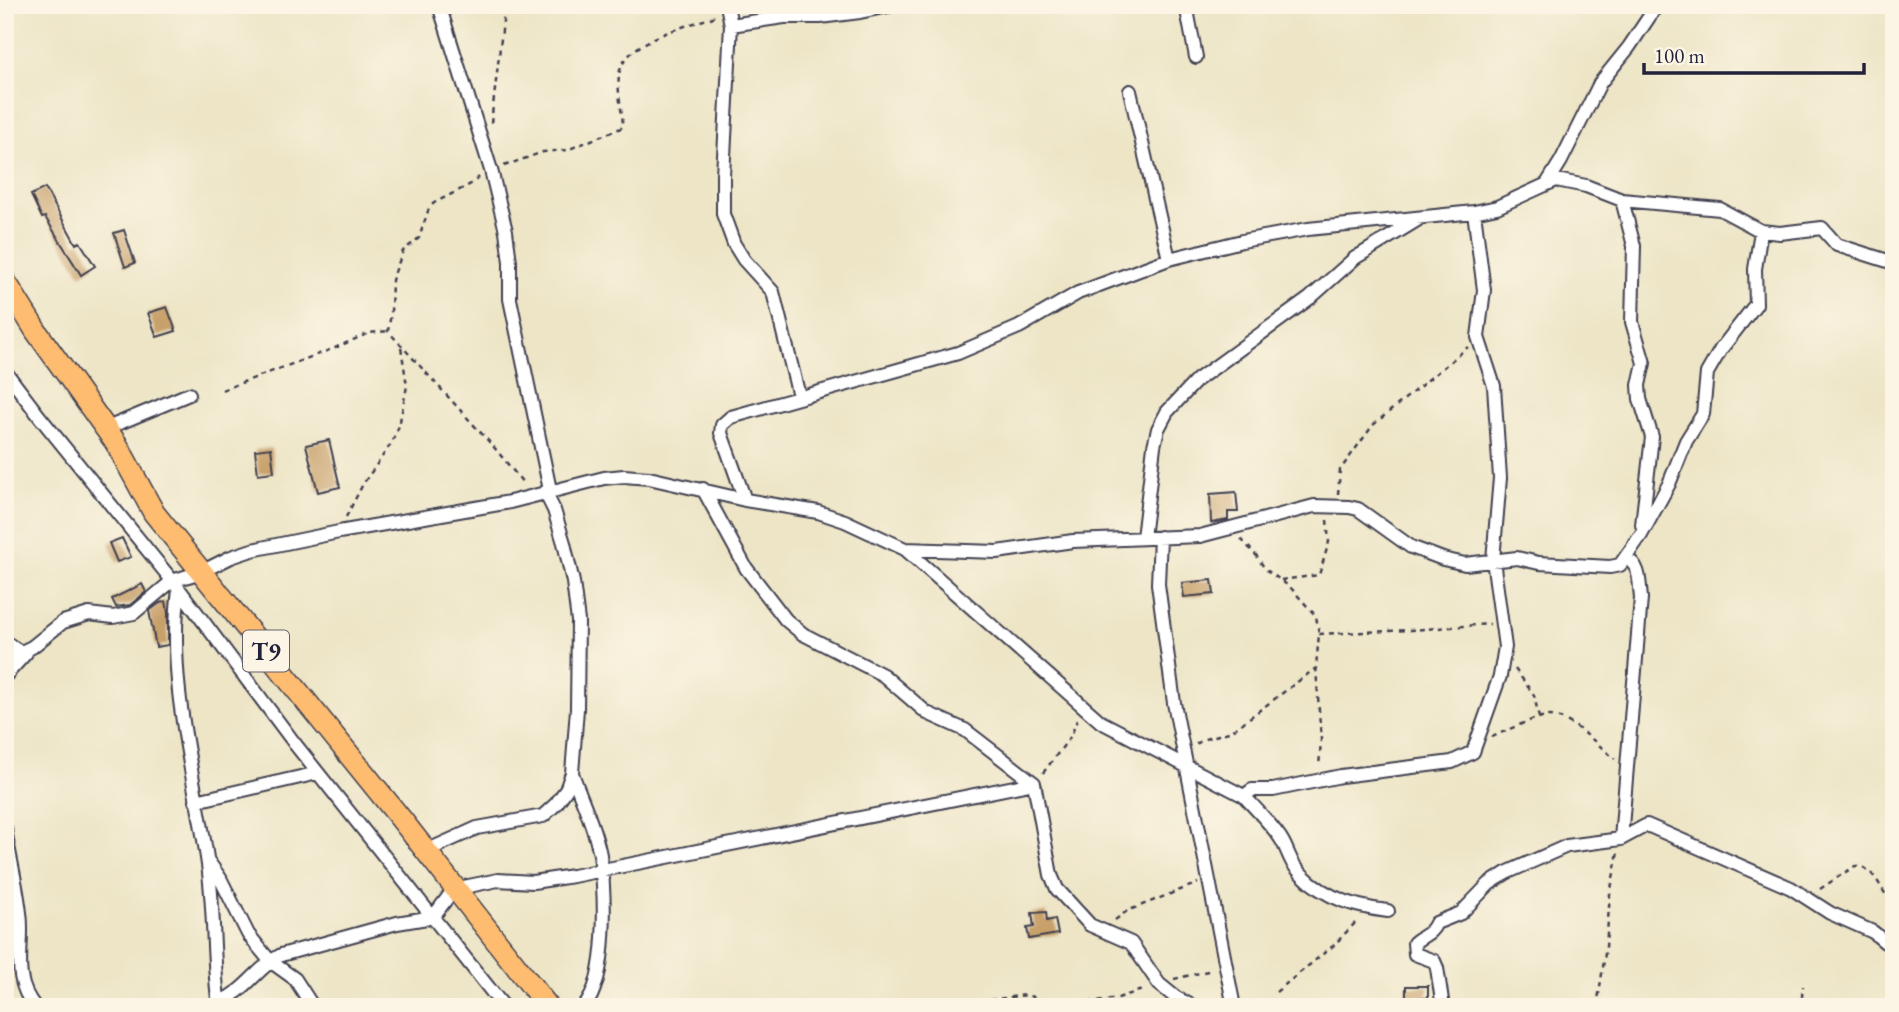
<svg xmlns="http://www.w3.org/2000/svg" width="1899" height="1012" font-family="'EB Garamond',serif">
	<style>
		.building { fill: #c8a06a }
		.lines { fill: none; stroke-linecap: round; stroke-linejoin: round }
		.minor-casing { stroke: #403f50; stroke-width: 16 }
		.trunk-casing { stroke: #403f50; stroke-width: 24 }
		.path { stroke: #403f50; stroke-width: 2.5; stroke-dasharray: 5 5; stroke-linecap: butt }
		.minor { stroke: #fff; stroke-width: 12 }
		.trunk { stroke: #fdbc6f; stroke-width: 21 }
		.labels { text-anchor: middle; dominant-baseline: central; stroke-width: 5; stroke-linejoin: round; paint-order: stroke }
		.shield { fill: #fcf5e5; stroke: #63616e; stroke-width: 2 }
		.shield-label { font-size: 24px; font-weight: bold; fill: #22223b }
	</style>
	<rect width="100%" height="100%" fill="#fcf5e5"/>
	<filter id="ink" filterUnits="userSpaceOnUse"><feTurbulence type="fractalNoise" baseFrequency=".0143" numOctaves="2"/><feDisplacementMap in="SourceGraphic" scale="14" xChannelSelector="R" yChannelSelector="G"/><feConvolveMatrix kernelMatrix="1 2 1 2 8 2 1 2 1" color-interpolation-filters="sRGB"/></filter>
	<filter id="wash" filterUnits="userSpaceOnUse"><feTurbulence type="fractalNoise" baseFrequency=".00686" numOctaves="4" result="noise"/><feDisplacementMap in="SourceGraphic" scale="28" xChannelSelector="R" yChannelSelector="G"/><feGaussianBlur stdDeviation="1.57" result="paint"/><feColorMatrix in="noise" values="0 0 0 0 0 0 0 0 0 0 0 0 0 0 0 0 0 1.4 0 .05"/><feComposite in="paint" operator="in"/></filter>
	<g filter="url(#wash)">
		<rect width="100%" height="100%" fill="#ede5c6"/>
		<g id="blocks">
			<path class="building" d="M45,188L76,244L80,242L95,266L81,275L45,217L42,218L31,195Z
				M124,230L135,263L125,267L114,233Z
				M167,307L176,331L157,337L148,313Z
				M329,440L340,487L318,492L306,445Z
				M271,448L274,472L258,474L255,450Z
				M1236,492L1238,512H1228V520L1211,523L1210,494Z
				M122,538L131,557L117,562L109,543Z
				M1212,580L1214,594L1184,597L1182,583Z
				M142,584L146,592L130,605L116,607L112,599Z
				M166,601L168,613V645L156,647L149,611L160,603Z
				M1046,912L1047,921L1055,919L1058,934L1029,939L1027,928L1034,927L1032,913Z
				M1406,986H1428V998H1406Z"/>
		</g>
	</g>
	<g filter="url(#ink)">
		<use href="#blocks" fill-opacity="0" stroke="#403f50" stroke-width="2"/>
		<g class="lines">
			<defs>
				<path id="minor" d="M439,5L491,170L506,231L510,262V299L550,490
					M727,5L731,25L723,175V214L734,244L744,260L773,292L799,396
					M1186,5L1196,57
					M731,25L784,17H820L860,12L893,5
					M1130,91L1169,259
					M1548,182L1561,161L1600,83L1629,47L1657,5
					M1622,200L1634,246L1632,322L1644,363L1639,385L1640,399L1652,437L1642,525
					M5,371L39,416L179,589L295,744L504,1007
					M105,429L189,394
					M703,489L746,568L786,620L803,634L883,675L927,713L965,730L1034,783L1051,875L1057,889L1090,925L1131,943L1159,984L1175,997L1194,1007
					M745,500L721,433L722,425L731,417L958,353L1019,327L1078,293L1169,259L1242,241L1308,229L1474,212L1497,207L1556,180L1586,186L1622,200L1720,209L1761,231L1780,233L1822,228L1837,245L1894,263
					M1160,537L1158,584L1174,703L1234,1007
					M1143,538L1154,446L1158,429L1167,412L1197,380L1310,298L1355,258L1419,219
					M905,549L997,552L1073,541L1200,536L1314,506L1349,507L1358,509L1411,547L1443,559L1465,564L1517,558L1539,563L1610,567L1620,565L1641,535L1669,484L1686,441L1703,414L1707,373L1721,349L1756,304L1755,269L1761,231
					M179,589C167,680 193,769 207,858C215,907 212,958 219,1007
					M5,642L22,653
					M5,660L32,647L63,622L89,614L113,617L134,613L172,581L201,572L231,557L252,550L339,532L510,502L604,478L624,476L649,478L745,500L818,512L845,521L905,549L1101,722L1244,796L1252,790H1273L1341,776L1452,762L1473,752L1500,676L1505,647L1493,560L1500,478L1494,386L1478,337L1484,290L1474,212
					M5,676L26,653
					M572,773C581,799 595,827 600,855C605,892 609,978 584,1007
					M1244,796C1256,809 1269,822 1279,836C1286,845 1288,856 1294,865C1316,895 1352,907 1388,911
					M196,801L318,773
					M5,828C9,856 17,884 20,913C25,946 10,977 35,1007
					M1621,839L1641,598C1639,583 1641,564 1625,558
					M426,851L477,828L543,816L556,804L566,790L572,773L577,709L578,621L573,582L564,543L554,510L545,492
					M208,861L220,878L248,934L270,961L295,979L313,1007
					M218,1003C248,990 256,968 281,955L397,923L433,917L454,889L498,880L533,882L573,876L1034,783
					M1443,1007L1437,968L1434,961L1415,954L1414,943C1422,935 1431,935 1436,923L1461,913L1489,884L1506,873L1567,846L1621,839L1647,825L1791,888L1830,913L1873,932L1885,942L1894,943"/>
				<path id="trunk" d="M5,281L36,331L116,443L154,513L401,819L548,1007"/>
			</defs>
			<use href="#minor" class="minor-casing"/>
			<use href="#trunk" class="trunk-casing"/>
			<path class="path" d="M491,123L505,5
				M504,166L543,152L567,150L621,128L623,125C622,109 617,92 619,76C622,40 688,26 716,16
				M479,177L473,183L434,203L429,208L419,238L403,251L392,280L391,314L388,331L493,446L524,484
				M222,390L335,348L369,333L388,331
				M1338,494L1340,470L1373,425L1468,347
				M346,517L363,484L391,444L399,426L407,386L401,347
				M1241,539L1256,555L1265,569L1290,587L1316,616L1319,634L1316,667L1321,740L1319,767
				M1281,580L1319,575L1329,542L1327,520
				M1319,634L1411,630L1490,624
				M1515,669L1534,695L1539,718
				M1492,737C1506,731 1535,716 1550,716C1571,717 1599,746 1615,759
				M1196,744L1205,739L1232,731L1316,668
				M1043,773L1071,736L1077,720
				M1820,889L1855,866C1871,864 1881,888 1889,900
				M1115,920L1127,911L1198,883
				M1174,979L1212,970
				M1276,992L1334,945L1358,920
				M961,1007L982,1001L1026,995L1064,1006L1118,998L1145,989
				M1597,1007L1606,947L1610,894L1618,852
				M1801,1007L1803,986"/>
			<use href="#minor" class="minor"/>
			<use href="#trunk" class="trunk"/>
		</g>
	</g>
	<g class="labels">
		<rect class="shield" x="243" y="630.5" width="46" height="41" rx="5"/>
		<g class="shield-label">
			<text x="266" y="651">T9</text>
		</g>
	</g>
	<rect width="1899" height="1012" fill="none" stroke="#fcf5e5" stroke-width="28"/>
	<path d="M1644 63v10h220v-10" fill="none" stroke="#22223b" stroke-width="3.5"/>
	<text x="1654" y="63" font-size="21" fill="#22223b" stroke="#fcf5e5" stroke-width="5" paint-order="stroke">100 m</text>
</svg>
